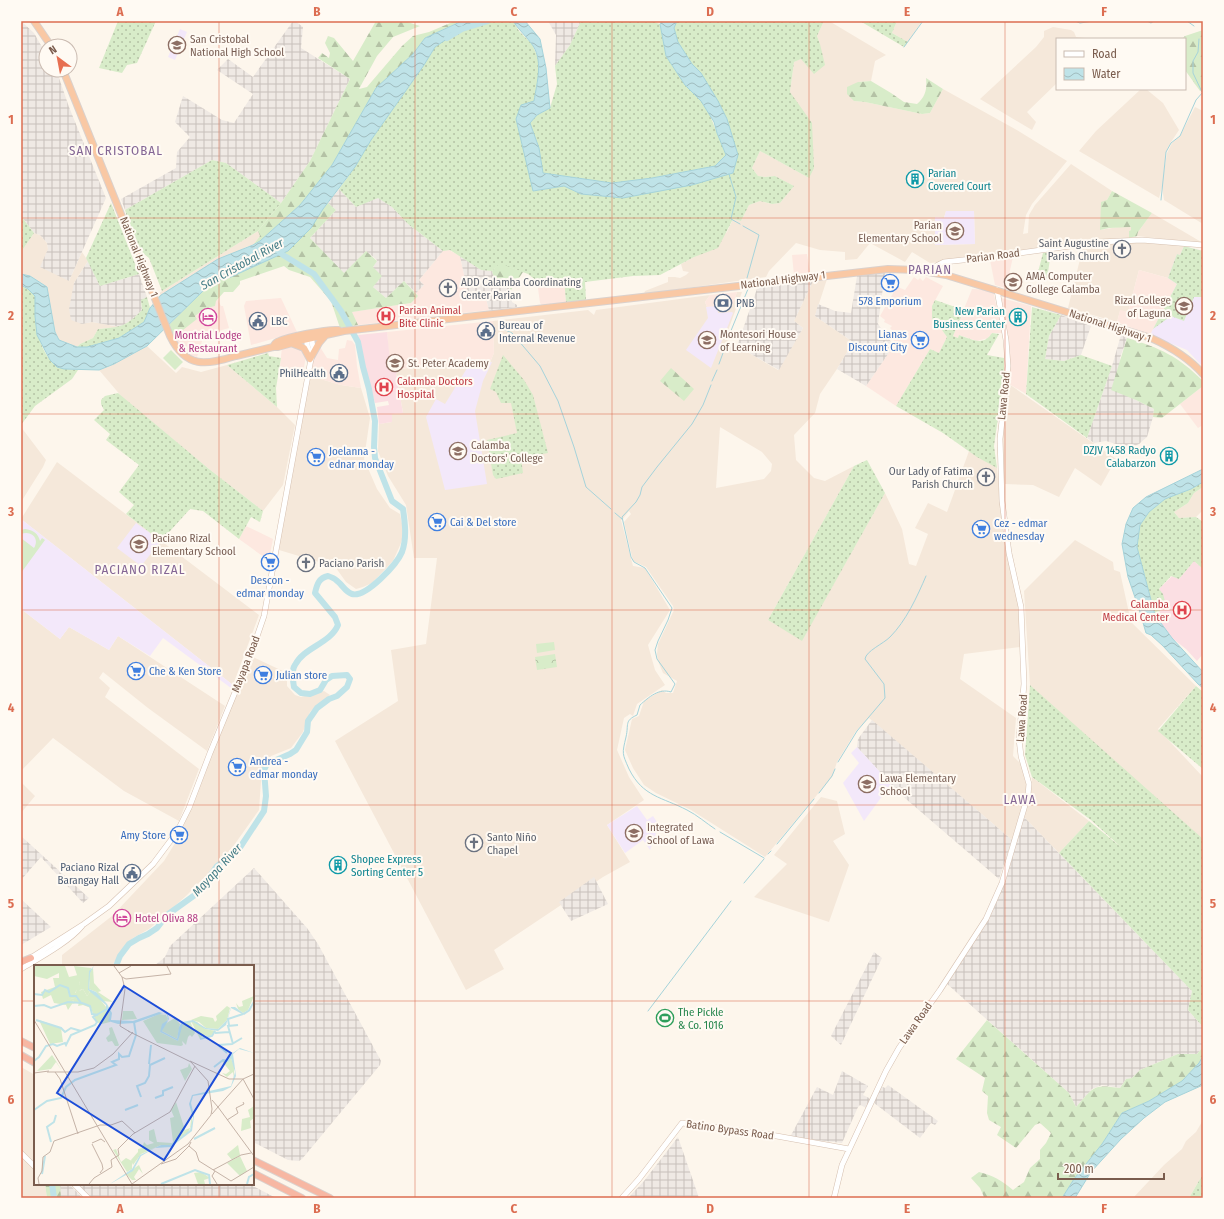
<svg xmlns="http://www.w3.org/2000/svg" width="1224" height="1219" font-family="'Fira Sans Condensed',sans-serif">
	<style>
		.residential { fill: #f5e8da; fill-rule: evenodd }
		.commercial { fill: #fde8e0 }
		.industrial { fill: url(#industrial-grid) }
		.education { fill: #f3e8fa }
		.medical { fill: #fbdfe3 }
		.grass { fill: url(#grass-dots) }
		.forest { fill: url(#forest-firs) }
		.park { fill: url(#park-crowns) }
		.pitch { fill: #d8ecc9 }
		.water { fill: url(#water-waves); stroke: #a5d3da }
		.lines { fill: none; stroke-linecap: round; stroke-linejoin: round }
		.stream { stroke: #a5d3da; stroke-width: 1 }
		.river { stroke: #bfe3e8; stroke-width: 6 }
		.secondary-casing { stroke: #d6c0b0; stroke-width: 6 }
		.trunk-casing { stroke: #dad1cd; stroke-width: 8 }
		.motorway-casing { stroke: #dad1cd; stroke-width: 8 }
		.secondary { stroke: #fff; stroke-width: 5 }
		.trunk { stroke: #f9c8a4; stroke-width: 6 }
		.motorway { stroke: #f7b7a3; stroke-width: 6 }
		.grid { fill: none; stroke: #dc6d51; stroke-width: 1; stroke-opacity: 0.55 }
		.labels { text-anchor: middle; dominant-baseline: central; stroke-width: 4; stroke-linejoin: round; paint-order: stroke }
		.education-label { font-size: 11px; fill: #785e54; stroke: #fffaf3; text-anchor: start }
		.culture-label { font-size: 11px; fill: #0d838f; stroke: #fffaf3; text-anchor: start }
		.worship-label { font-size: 11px; fill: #5b616d; stroke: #fffaf3; text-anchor: start }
		.street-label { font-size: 11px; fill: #7a5c4d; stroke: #fffaf3 }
		.shop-label { font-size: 11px; fill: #366cbe; stroke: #fffaf3; text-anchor: start }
		.service-label { font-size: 11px; fill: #4e5e75; stroke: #fffaf3; text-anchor: start }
		.health-label { font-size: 11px; fill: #be3a42; stroke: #fffaf3; text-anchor: start }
		.hotel-label { font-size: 11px; fill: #b23c85; stroke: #fffaf3 }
		.leisure-label { font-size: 11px; fill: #27864d; stroke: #fffaf3; text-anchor: start }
		.water-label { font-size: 12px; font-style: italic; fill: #437c86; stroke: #fffaf3 }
		.quarter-label { font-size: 13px; letter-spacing: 1px; fill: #846695; stroke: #fffaf3 }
		.inset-river { fill: none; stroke: #bfe3e8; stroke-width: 2 }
		.inset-road { fill: none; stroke: #c5b3a7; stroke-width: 1 }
		.view { fill: #1d4ed8; fill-opacity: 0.15; stroke: #1d4ed8; stroke-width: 2 }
		.inset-edge { fill: none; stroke: #7a5c4d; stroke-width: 2 }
		.neatline { fill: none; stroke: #dc6d51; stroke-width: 1.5 }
		.grid-label { font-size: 13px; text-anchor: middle; font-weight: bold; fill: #dc6d51 }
	</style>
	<defs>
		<pattern id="industrial-grid" width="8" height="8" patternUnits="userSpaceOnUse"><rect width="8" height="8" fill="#efe9e4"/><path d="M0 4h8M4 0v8" fill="none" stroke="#c7c0bb"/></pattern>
		<pattern id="grass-dots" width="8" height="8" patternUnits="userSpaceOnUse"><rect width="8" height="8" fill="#d8ecc9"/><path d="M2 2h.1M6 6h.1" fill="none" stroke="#b4c2a5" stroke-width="1.8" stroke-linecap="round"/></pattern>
		<pattern id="forest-firs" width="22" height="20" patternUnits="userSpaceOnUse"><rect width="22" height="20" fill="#d8ecc9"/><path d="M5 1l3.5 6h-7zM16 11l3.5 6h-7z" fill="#b4c2a5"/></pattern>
		<pattern id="park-crowns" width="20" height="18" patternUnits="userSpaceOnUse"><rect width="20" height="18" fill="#d8ecc9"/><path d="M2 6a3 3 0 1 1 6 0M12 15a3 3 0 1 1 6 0" fill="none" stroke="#b4c2a5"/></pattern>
		<pattern id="water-waves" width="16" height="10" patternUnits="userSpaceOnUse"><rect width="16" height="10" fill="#bfe3e8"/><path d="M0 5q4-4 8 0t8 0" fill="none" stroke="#a0bbbe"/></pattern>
	</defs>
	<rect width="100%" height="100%" fill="#fdf6ec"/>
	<path class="residential" d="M824,21H829L886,55L875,61L871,81L858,82L854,101L865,102L922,114L930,113L943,89L1015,129L1067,161L1032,204L1026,215L1023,234L1028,233L1029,215L1035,205L1071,164L1112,191L1107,200L1100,230L1125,226L1132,227L1131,230L1129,231V238L1094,241L994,256L930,263L912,252L905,262L870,243L857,259L845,260V252L820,250L796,243L769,271L766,277L644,294L645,291L668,282V277H675L680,278L686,275L689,272L683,271L681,264L694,257L727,232L733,219L741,221L749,205L760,201L771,204L780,203L794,186L775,176L765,177L758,176L752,168L760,151L809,178L790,92L794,62L800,59L820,44L817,36ZM946,211H974L975,244L935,245V217L944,218Z
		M897,21H922L908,42L892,33Z
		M1053,27L1071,30L1074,32L1076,37L1094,39H1057V83L1027,112L1036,122L1032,130L980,99L1036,47L1044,37V31Z
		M1141,89H1146L1163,103L1179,130L1171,142L1166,152L1163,178L1167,153L1172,143L1180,136L1195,107L1203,111V224L1164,200L1162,187L1159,198L1079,151L1096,131Z
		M1152,213L1203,243L1137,236L1138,232Z
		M258,231L260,236L253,245L246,247L159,297L157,295L162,291Z
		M34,233L40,235L47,243L48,249L69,281L82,252L88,261L74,283L82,324L92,322L120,327L98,329L93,338L80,344L77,347L59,340L55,332L47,287L30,276L21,274V252Z
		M1135,242L1184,246L1180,255H1177L1168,278L1139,270L1128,312L1120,311L1117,322L1068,308L1083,247Z
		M827,279L815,316L853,342L837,369L820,394L815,413L794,435L796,460L814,478L825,481L854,466L768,620L802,640L885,493L902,529L909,564L916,566L928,534L915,528L928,503L947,512L969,451L997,468L1002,520L1007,553L1019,609L1020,647L964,654L960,679L1016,718L1013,756L1021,764L1027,787L1025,805L1012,840L869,718L856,731L837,762L832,777L765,857L691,810L656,793L644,785L633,768L625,750L632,719L639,716L644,701L662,690L666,693H673L677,681L663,673L658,661L657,654L658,644L674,610L673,606L646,567L633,561L624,522L631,514L629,511L622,520H621L633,566L645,568L670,610L648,645L655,670L665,685L637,704L633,716L630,714L624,718L617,750L629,777L644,800L607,825L630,862L603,877L494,950L504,969L466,990L335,741L398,701L391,650L426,644L437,558H414L406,505L388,476L378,451L379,424L392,422V414L403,413L396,373L400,369L491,360L494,353L493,321L588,310L594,315L596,310L710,295L705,302L707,307L733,304L737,292H742L725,339L778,370L803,328L794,321L813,281ZM720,427L762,452L772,464L771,471L764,479L716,488Z
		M147,346L176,373L182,367L201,372L227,365L277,407L295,425L283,485L263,511L209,469L122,397L99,370L114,364Z
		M310,376L341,385L361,388L370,418L364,459L377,489L390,508L400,514L404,533L401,543L393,561L372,583L363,587L356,589L346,582L336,568L329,565L279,550L288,485Z
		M1009,384L1116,459L1101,486L1075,468L1059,497L1033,485L1005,484L1001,456L1003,427Z
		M21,427L46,460L43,467L21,502Z
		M57,462L259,615L233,685L21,519Z
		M1203,487V510L1196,517L1179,518L1174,512L1188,503L1194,493Z
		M1075,540L1113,562L1114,570L1120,572L1131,622L1196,686L1158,729L1203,777V840L1120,771L1030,685L1024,591Z
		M21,609L60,639L69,627L109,650L118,636L225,706L207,751L148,708L103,672L99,678L110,688L105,697L199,769L179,821L124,791L53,738L21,771Z
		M251,656L287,673V686L295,695L301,697L324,691L330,695L310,712L303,732L291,748L271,756L261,769V781L259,810L227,855L186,896L149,929L133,938L121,951L112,966H62V955L112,916L164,861L180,835Z
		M1032,777L1089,821L1059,853L1024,817L1031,793Z
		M21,782L35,796L21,813Z
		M821,797L837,801L845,834L833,841L849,865L829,922L754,897L787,864L774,855Z
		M21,1067L35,1075V1184H45L47,1198H21Z
		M1203,1120V1174L1189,1198H1133L1164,1165L1182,1149L1186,1141L1196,1132Z"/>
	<path class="commercial" d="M449,250L460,256L469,298L485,295L489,310L358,325L351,312L411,303L418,296L416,293L424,285L419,280L443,251Z
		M807,254L810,272L794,275L792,255Z
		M1013,257L1006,288L995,285L990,260Z
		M1139,270L1168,278L1177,284L1150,335L1117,322L1120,310L1128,312Z
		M914,277L918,280L920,278L923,281L926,277L943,286L932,306V321L942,330L947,337L939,353L930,349L896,406L866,386L895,344L892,343L897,336L890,328L892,326L884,322L885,320L880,316L896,288L898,287L905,290Z
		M564,278L566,302L542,305L540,303L537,281Z
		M972,289L993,290L1002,333H992L988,338L977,341L959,335L958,338L953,336Z
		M214,292L221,306H223L229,328L204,335L197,357L190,355L181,349L172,335Z
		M737,292L733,304L707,307L705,302L710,295Z
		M281,298L297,332L251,345L244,306L246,301Z
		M1001,298L1031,306L1026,394L1009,384V348L1001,302Z
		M493,321L494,353L491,360L400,369L399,355L389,356L387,332Z
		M347,340L352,341L355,345L357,366L361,388L341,385L310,376L314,355L320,347L327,358L338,360L339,349L345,348Z
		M293,346L301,350L306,356L303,373L280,366L282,347Z
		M1203,386V425L1198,428L1180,404Z
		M246,526L273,539L269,559L261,555L239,539Z"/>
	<path class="industrial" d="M21,21L34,33L46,54V70H55L58,75L69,107L106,198L69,281L40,267L48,249L47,243L40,235L34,233L21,216Z
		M293,21H295L303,27L301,48L350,79L310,161L281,203L226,163L212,160L125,210L121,199L176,168L177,152L190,137L175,122L183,96L222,120L234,123L253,94L217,70L228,59L253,77Z
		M548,21H581L570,45L555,66L556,35Z
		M339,189L356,207L378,197L392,207L408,224L443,251L419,280L424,285L416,293L404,281L386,298L373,287V267L377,260L366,251L344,274L310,238L336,210L328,203Z
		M460,256L481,270L492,271L494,278L506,283L512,293V302L517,305V307L489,310L485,295L469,298Z
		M88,261L100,286L139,274L147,297L141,301L142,310L132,320L120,327L92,322L82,324L71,320L69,309L74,283Z
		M885,273L878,324L892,343L895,344L866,386L837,369L853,342L815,316L818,304L835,311L851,313L857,276Z
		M813,281L794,321L803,328L779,370L737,346L758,286Z
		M1061,315L1091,326L1081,355L1064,361L1045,359L1049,336Z
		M1121,335L1127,338L1120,358L1136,400L1154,409L1153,417L1147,437L1139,444L1134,446H1123L1106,441L1094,443L1087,438L1112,366Z
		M872,720L1012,840L999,879L899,793L857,747L858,739Z
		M1024,817L1192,991L1188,1010L1203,1027V1047L1197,1054H1178L1140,1070L1132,1078L1126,1079L1120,1088L1102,1085L1092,1089L1076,1107L1069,1093L946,983L990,916L1000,894Z
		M21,836L43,856L89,898L83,903L41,857L21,880Z
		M254,868L307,928L318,944L381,1061L380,1065L302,1159L299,1161L288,1160L253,1142V966H154L165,957L170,946Z
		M594,877L608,904L571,921L559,902Z
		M21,899L51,927L21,945Z
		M874,952L882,958L841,1045L831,1036Z
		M842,1071L868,1086L863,1095L871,1099L867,1108L860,1105L858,1107L842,1143L790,1137L817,1087L833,1095Z
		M888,1085L938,1121L935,1125L931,1123L920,1138L874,1103L881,1086L885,1088Z
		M678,1137L699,1198H628L644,1181Z
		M60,1184H69L83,1198H61Z
		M77,1184H249L276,1198H90Z"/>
	<path class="education" d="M180,29L187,32L175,60L168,57Z
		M946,211H974L975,244L935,245V217L944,218Z
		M1184,246L1203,251V360L1201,365L1187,350L1150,335L1177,284L1168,278L1177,254L1180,255Z
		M717,306L718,313L732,312L733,313L711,368L686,350L708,318L706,307Z
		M492,362L483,381L475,411L487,484L445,490L426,417L436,399L445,404L469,365Z
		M21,519L233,685L231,688L163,638L150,656L118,636L109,650L69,627L60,639L21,609Z
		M136,523L161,541L141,566L117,548Z
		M857,747L891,784L864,821L843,783L859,763L851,753Z
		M637,806L647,820L653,816L659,825L650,850L643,840L625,853L607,825Z"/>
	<path class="medical" d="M387,332L391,370L400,369L396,374L403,413L392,414V422L379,424L377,407L389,405L388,401L375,403L363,363L358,335Z
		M1194,561L1203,569V654L1197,661L1186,649L1172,638L1155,615L1166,605L1159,589L1172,576L1179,579Z"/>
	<path class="grass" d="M118,21H156L137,63L127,65L122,73L99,68Z
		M487,21H513L519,31L532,44L538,58L539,74L534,101L516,119L534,191L564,186L581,194L623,198L733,173L731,135L727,119L701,73L692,64L677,42L674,28L677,21H824L817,36L820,44L825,65L814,74L801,59L794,62L790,92L812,123L814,168L809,178L760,151L752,168L758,176L765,177L775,176L794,186L780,203L772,204L760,201L749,205L741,221L733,219L718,248L694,257L660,275L633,276L585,282L586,300L566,302L564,279L537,281L528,274L500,264L492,271L481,270L450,250L443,251L408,224L392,207L378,198L356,207L339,189L355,167L371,140L424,65L435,47L466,26Z
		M581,21H651L660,24L666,56L685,85L701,101L709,113L726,155L715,166L652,178L612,183L543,173L539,148L530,123L537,115L550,108L557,84L555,66L570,45Z
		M860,21H897L892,33L908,42L904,47Z
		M212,160L226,163L281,203L258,231L162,291L149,258C134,248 130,226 125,210Z
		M111,203L139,274L100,286L86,258Z
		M21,216L34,233L21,252Z
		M1184,246L1203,251V293L1202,297H1194L1184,321L1171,316L1153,329L1177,284L1168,278L1177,254L1180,255Z
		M1051,252L1047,279L1037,276L1043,253Z
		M21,286L28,289L35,296C35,318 35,334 46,354C49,359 53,365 59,367C65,370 72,369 78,370L72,379L35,406L21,425Z
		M147,297L150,308L144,322L119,338L87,347H77L80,344L93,338L98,329C120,327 126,327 142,310L141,300Z
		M935,300L964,310L953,336L958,338L959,335C972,339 983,347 992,333L999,334L987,355L1004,358V375L994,446L997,468L977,457L943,433L896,406L930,349L939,353L947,337L942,330L932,321V306Z
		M1032,307L1061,315L1049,336L1045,359L1064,361L1081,355L1112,366L1087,438L1026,394Z
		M268,353L269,356L281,358L276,388L277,407L227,365Z
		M503,355L524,380L533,395L548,453L521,458L523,473L496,479L493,475L487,440L517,433L511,403H501L496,392L490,389Z
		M118,393L209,469L263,511L260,522L251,517L239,539L203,511L190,509L161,541L126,514L134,505L119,492L139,465L106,440L110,434L94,420L104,410L101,404V400L105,396Z
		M867,460L885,493L802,641L768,620L854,466Z
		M1203,482V487L1194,493L1188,503L1174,512L1179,518L1196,517L1203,522V569L1194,561L1179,579L1171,576L1159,589L1163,594L1166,605L1155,615L1137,547L1140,525L1149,512L1165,499L1191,489Z
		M1030,685L1203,839V1027L1188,1010L1192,991L1059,853L1089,821L1122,848L1091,820L1032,777L1025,755Z
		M1196,686L1203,692V769L1158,731Z
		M1203,1174V1198H1189Z"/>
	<path class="forest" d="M376,21H404L420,26L393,37L377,56L359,89L367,87L402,46L413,36L429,32L455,21H461L425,38L413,54L376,88L332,165L300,205L260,241L253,245L260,236L258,231L281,203L310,161L350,79L318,58L322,53L329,58L330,53L325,43L328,36L334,38L353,61Z
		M1203,30V90L1200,91L1185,70V39H1182L1185,36Z
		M926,78L943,89L930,113L922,114L865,102L854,101L847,94V87L858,82L871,81L891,93L904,102L917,104C926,96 927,89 926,78Z
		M1112,191L1152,213L1138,232L1137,236L1129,238V231L1131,230V227L1109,228L1100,230L1101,202L1107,200Z
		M328,203L336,210L310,238L344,273L366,251L377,261L373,267L382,276L373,287L386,298L404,281L418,296L411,303L352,312L358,325L340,328L331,301L310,277L289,270L284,266L240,281V284L233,292H224L216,301L215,306C206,308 202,310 195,316L197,319L174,337L169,325L203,291L215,281L231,277L288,251Z
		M500,263L523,272L511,290L506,283L494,278L492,271Z
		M1127,338C1160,348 1178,356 1203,381V386L1162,418L1153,417L1154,409L1136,400L1111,390Z
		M671,368L694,389L684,401L660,381Z
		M987,1020L1069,1093L1076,1107C1094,1087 1092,1084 1120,1088L1126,1079L1132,1078L1140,1070L1178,1054H1197L1203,1047V1056L1199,1063L1182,1081L1149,1101L1122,1113L1102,1144L1074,1179L1062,1198H982L984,1197L980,1188L971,1178L979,1172C994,1176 1001,1180 1013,1190L1024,1182L1030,1168L1040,1159V1150L1046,1143L1051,1133L1040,1123L1035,1125L1016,1148L997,1135L1001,1127L989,1120L987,1113L988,1096L982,1091L985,1078L956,1059Z
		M45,1184H60L61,1198H47Z"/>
	<path class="park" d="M555,654L557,667L537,670L535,657Z"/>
	<path class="pitch" d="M171,350L183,362L175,370L163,358Z
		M25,529C33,530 38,533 40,541L42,538L45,540L21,573V538L34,548C40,538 31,530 21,534V530Z
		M554,642L555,650L537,653L536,644Z"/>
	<path class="water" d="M462,21H487L466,26L435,47L424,65L371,140L355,167L323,209L311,228L288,251L231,277L215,281L203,291L147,346L114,364L99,370L64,369L57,367L50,360L37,335L35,316V296L28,289L21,285V274L30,276L47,287L55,332L59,340L77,347H87L119,338L144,322L150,308L161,295L218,259L253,245L260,241L300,205L332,165L376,88L413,54L425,38Z
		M513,21H525L540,39L546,68L550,108L537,115L530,123L539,148L543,173L612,183L652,178L715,166L726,155L717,133L714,122L701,101L685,85L666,56L660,24L662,21H677L674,28L678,42L692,64L701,73L718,101L727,119L738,155L733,173L692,185L623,198L581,194L564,186L533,191L516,119L521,105L534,101C537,82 544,59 531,43C525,35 518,29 513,21Z
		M1203,469V482L1191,489L1165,499L1149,512L1140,525L1137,547L1155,615L1172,638L1203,672V688L1198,684L1163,646L1151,635L1146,633L1139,609L1128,577L1122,544L1126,524L1133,508L1146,497Z
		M1203,1056V1085L1165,1102L1144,1118L1121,1139L1091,1172L1075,1198H1062L1074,1179L1102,1144L1122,1113L1149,1101L1182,1081L1199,1063Z"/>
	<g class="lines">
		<path class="stream" d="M1075,21L1080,23L1093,21
			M1147,21L1151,23L1154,21
			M1187,21L1194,26
			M1199,39L1198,52L1193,61V73L1202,92
			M904,47L923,21
			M729,174L736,197L731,219L740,224
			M1161,200L1166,152L1171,143L1180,136L1196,100L1203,92
			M743,226L759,235L747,278
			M501,328L512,333L540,366L558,401L574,447L586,487L611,509
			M728,338L748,289
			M719,364L723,353
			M712,381L717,370
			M711,385L703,405L692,424L657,467L642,487L640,495L636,502L622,517L631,557L634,562L645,568L672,608L668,620L658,641L655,650L657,659L675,684L671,692C659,688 649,697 640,705L637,715C624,721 629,724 626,737C622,754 622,753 629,769C643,797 662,797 687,810C697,815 706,823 715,829
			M615,513L622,519
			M838,762L857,731L885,698L884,684L865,659C866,651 883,644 890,637C906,621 917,597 926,576
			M819,793L832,776L835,769
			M720,832L764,858
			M777,844L814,799
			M768,854L771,851
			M744,883L764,859
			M648,1011L731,901"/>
		<path class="river" d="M447,38L462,29L488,21
			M116,966L120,956L129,944L139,938L148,934L157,928L167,915L199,892L217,866L239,849L264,811L266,796L264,770L267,764L290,754L296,750L307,732L308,721L317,708L329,699L337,696L347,687L350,679L347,675L332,676L326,680L320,690L310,694L301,693L294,687C293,680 291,671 295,665C304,647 330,644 338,625L335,617L315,593C317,584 319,578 328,576C331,577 334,578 336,580C342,584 345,592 352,594C366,598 397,564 402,552C407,538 405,523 403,509L392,501L375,458L374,447L375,421L369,389L363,367L358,342L341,311L314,274L283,255L276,249
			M52,1184L54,1198"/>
		<defs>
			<path id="secondary" d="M931,273L934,267L944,262L991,257L1099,242L1142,240L1203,245
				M306,337L309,356
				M29,959L84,924L109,906L153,864L171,840L180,826L189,808L210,753L252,651L264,616L313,348L311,335
				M21,969C39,958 69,942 82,926
				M21,1153L35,1167
				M74,1184L88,1198
				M622,1198L639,1179L682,1123L771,1135L849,1149
				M834,1198L842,1165L886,1071L899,1048L940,990L986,919L1002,883L1028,795L1029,784L1021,756L1019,739L1024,684L1021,607L1009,553L1002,501L1000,439L1008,366L1006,340L997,290"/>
			<path id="trunk" d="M34,21L51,46
				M63,70L170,336C186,369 206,365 236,356C248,353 261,350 273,347H278L303,340L344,331L888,269L917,270L946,275L1151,338C1171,347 1188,357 1203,374
				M291,343L304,348L310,359
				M273,347C274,345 275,343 277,342C287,337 327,329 338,330
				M310,359L319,343L325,336"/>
			<path id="motorway" d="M21,962L31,958
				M21,1041L35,1048
				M21,1055L35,1063
				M253,1160L330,1198
				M253,1173L302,1198"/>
		</defs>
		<use href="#secondary" class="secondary-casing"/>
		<use href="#trunk" class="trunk-casing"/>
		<use href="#motorway" class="motorway-casing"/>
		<use href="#secondary" class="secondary"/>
		<use href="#trunk" class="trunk"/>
		<use href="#motorway" class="motorway"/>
	</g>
	<path class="grid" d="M219,21V966M415,21V1198M612,21V1198M809,21V1198M1005,21V1198M21,218H1203M21,414H1203M21,610H1203M21,805H1203M21,1001H35M253,1001H1203M219,1184V1198"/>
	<defs>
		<symbol id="school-ring" viewBox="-11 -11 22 22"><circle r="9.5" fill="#fffaf3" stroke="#8d6e63" stroke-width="1.5"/><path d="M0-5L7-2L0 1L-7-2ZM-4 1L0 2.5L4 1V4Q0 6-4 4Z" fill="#8d6e63"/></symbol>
		<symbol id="building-ring" viewBox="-11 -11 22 22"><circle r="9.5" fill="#fffaf3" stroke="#0f9aa8" stroke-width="1.5"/><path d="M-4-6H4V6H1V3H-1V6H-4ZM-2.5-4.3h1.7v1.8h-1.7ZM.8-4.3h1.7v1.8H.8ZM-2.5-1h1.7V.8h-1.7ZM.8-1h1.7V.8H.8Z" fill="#0f9aa8"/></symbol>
		<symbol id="church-ring" viewBox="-11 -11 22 22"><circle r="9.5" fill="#fffaf3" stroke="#6b7280" stroke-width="1.5"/><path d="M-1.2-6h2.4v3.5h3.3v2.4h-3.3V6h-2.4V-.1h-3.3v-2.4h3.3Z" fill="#6b7280"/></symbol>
		<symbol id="university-ring" viewBox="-11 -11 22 22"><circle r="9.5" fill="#fffaf3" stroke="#8d6e63" stroke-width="1.5"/><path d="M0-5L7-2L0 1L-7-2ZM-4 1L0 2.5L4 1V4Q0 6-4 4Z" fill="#8d6e63"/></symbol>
		<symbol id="supermarket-ring" viewBox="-11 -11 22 22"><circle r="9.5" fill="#fffaf3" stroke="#3f7fe0" stroke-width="1.5"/><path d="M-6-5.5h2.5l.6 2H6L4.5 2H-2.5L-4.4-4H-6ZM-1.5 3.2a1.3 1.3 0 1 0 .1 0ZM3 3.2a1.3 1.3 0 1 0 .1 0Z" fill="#3f7fe0"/></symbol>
		<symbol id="bank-ring" viewBox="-11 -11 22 22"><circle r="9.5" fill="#fffaf3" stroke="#5c6f8a" stroke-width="1.5"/><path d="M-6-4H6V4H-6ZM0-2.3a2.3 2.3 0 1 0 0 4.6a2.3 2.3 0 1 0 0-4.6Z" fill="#5c6f8a"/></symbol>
		<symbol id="hospital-ring" viewBox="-11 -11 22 22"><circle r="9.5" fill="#fffaf3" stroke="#e0444e" stroke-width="1.5"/><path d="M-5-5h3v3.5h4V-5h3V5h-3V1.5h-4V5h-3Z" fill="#e0444e"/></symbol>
		<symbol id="hotel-ring" viewBox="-11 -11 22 22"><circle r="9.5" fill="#fffaf3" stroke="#d1479c" stroke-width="1.5"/><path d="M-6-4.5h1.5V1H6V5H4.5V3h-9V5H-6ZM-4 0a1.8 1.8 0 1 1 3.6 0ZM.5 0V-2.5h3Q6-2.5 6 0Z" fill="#d1479c"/></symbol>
		<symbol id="civic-ring" viewBox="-11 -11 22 22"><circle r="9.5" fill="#fffaf3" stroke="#5c6f8a" stroke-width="1.5"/><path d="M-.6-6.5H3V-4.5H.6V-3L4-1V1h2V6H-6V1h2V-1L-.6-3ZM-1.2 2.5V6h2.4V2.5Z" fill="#5c6f8a"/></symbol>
		<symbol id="stadium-ring" viewBox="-11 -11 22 22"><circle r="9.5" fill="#fffaf3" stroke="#2e9e5b" stroke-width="1.5"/><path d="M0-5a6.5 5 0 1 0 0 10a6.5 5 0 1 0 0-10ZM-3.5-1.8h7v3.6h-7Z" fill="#2e9e5b"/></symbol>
	</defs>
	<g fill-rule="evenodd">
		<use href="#school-ring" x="167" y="35" width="20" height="20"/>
		<use href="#building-ring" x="905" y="169" width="20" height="20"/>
		<use href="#school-ring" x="945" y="221" width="20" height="20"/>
		<use href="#church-ring" x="1112" y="239" width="20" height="20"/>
		<use href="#university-ring" x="1003" y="272" width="20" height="20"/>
		<use href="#supermarket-ring" x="880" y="273" width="20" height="20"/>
		<use href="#church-ring" x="438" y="278" width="20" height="20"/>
		<use href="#bank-ring" x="713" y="293" width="20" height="20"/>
		<use href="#university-ring" x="1174" y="296" width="20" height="20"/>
		<use href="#hospital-ring" x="376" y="306" width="20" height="20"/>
		<use href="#hotel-ring" x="198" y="307" width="20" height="20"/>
		<use href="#building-ring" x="1008" y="307" width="20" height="20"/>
		<use href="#civic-ring" x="248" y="311" width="20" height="20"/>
		<use href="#civic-ring" x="476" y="321" width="20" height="20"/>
		<use href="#school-ring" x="697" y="330" width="20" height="20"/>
		<use href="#supermarket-ring" x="910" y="330" width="20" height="20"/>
		<use href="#school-ring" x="385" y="353" width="20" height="20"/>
		<use href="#civic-ring" x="329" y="363" width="20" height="20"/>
		<use href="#hospital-ring" x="374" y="377" width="20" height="20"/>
		<use href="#university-ring" x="448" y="441" width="20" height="20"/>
		<use href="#building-ring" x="1159" y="446" width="20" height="20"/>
		<use href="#supermarket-ring" x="306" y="447" width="20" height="20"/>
		<use href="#church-ring" x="976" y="467" width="20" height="20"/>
		<use href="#supermarket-ring" x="427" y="512" width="20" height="20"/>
		<use href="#supermarket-ring" x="971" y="519" width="20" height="20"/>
		<use href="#school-ring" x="129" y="534" width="20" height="20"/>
		<use href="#supermarket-ring" x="260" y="552" width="20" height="20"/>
		<use href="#church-ring" x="296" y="553" width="20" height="20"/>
		<use href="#hospital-ring" x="1172" y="600" width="20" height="20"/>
		<use href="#supermarket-ring" x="126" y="661" width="20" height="20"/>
		<use href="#supermarket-ring" x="253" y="665" width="20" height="20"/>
		<use href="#supermarket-ring" x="227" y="757" width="20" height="20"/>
		<use href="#school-ring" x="857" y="774" width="20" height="20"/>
		<use href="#school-ring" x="624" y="823" width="20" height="20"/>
		<use href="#supermarket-ring" x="169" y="825" width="20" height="20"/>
		<use href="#church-ring" x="464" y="833" width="20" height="20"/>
		<use href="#building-ring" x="328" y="855" width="20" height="20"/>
		<use href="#civic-ring" x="122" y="863" width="20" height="20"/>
		<use href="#hotel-ring" x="112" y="908" width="20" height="20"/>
		<use href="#stadium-ring" x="655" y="1008" width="20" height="20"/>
	</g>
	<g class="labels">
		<g class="education-label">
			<text x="190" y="39">San Cristobal<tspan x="190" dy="13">National High School</tspan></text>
			<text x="942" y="225" text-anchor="end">Parian<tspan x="942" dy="13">Elementary School</tspan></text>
			<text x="1026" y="276">AMA Computer<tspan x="1026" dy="13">College Calamba</tspan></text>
			<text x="1171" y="300" text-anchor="end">Rizal College<tspan x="1171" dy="13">of Laguna</tspan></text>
			<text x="720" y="334">Montesori House<tspan x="720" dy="13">of Learning</tspan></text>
			<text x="408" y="363">St. Peter Academy</text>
			<text x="471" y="445">Calamba<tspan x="471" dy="13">Doctors' College</tspan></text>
			<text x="152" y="538">Paciano Rizal<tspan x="152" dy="13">Elementary School</tspan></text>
			<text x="880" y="778">Lawa Elementary<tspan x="880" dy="13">School</tspan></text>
			<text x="647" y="827">Integrated<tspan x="647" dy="13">School of Lawa</tspan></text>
		</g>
		<g class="culture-label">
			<text x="928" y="173">Parian<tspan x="928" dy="13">Covered Court</tspan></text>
			<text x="1005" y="311" text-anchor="end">New Parian<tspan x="1005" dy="13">Business Center</tspan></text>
			<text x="1156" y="450" text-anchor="end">DZJV 1458 Radyo<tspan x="1156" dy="13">Calabarzon</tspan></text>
			<text x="351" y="859">Shopee Express<tspan x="351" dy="13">Sorting Center 5</tspan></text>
		</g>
		<g class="worship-label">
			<text x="1109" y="243" text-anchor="end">Saint Augustine<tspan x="1109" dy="13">Parish Church</tspan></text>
			<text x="461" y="282">ADD Calamba Coordinating<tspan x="461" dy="13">Center Parian</tspan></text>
			<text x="973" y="471" text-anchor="end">Our Lady of Fatima<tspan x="973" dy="13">Parish Church</tspan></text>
			<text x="319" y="563">Paciano Parish</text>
			<text x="487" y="837">Santo Niño<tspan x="487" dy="13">Chapel</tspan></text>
		</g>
		<g class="street-label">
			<text transform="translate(993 256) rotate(-7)">Parian Road</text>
			<text transform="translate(139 257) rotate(68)">National Highway 1</text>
			<text transform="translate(783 280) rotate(-7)">National Highway 1</text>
			<text transform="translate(1110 326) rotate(18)">National Highway 1</text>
			<text transform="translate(1004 396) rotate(-84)">Lawa Road</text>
			<text transform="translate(246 664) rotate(-69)">Mayapa Road</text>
			<text transform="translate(1022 718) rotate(-86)">Lawa Road</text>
			<text transform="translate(916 1023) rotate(-55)">Lawa Road</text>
			<text transform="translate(730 1130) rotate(8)">Batino Bypass Road</text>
		</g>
		<g class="shop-label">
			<text x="890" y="301" text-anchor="middle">578 Emporium</text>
			<text x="907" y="334" text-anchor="end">Lianas<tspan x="907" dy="13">Discount City</tspan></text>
			<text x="329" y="451">Joelanna -<tspan x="329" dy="13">ednar monday</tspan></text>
			<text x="450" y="522">Cai &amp; Del store</text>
			<text x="994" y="523">Cez - edmar<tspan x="994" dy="13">wednesday</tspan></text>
			<text x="270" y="580" text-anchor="middle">Descon -<tspan x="270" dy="13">edmar monday</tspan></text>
			<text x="149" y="671">Che &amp; Ken Store</text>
			<text x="276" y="675">Julian store</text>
			<text x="250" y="761">Andrea -<tspan x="250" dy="13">edmar monday</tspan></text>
			<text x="166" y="835" text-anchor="end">Amy Store</text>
		</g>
		<g class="service-label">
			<text x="736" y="303">PNB</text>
			<text x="271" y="321">LBC</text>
			<text x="499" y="325">Bureau of<tspan x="499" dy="13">Internal Revenue</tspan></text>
			<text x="326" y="373" text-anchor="end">PhilHealth</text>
			<text x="119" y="867" text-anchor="end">Paciano Rizal<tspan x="119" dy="13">Barangay Hall</tspan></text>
		</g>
		<g class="health-label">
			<text x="399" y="310">Parian Animal<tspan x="399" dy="13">Bite Clinic</tspan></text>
			<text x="397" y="381">Calamba Doctors<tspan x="397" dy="13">Hospital</tspan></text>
			<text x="1169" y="604" text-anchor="end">Calamba<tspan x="1169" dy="13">Medical Center</tspan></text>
		</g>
		<g class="hotel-label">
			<text x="208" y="335">Montrial Lodge<tspan x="208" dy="13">&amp; Restaurant</tspan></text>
			<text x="135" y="918" text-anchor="start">Hotel Oliva 88</text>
		</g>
		<g class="leisure-label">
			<text x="678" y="1012">The Pickle<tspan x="678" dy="13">&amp; Co. 1016</tspan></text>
		</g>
		<g class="water-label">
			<text transform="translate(242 264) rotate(-29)">San Cristobal River</text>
			<text transform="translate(217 870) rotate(-47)">Mayapa River</text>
		</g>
		<g class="quarter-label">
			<text x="116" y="150">SAN CRISTOBAL</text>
			<text x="930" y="269">PARIAN</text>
			<text x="140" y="569">PACIANO RIZAL</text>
			<text x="1020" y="799">LAWA</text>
		</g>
	</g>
	<g transform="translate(34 965)">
		<rect width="220" height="220" fill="#fdf6ec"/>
		<path d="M0,1H31L35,12L44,10L46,19L41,28L49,24L53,31L56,27L54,25L61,28L76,47V57L68,59L62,57L57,43L49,40L44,41L45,37L42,33L36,34L40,36L34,45L32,40L20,38L17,30L9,34L7,27L21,22L19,13H25V8L13,14L0,11ZM220,31L214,45L209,48L204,44L202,38L205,42L209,41L208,36ZM193,41L196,43L193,55L184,64L172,63L165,57L157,55L167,51L179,53L181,57L183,55L182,51ZM89,46H99L103,54L88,55ZM125,49L132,50L134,54L126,67L144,76L147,60L156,56L161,68L158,72L156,70L154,72L152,80L148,76L149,80L147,81L123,78L109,56ZM141,53L146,59L143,74L128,66L129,60ZM5,55L27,63L29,77L16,79ZM157,56L163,57L171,64L182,66L175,72L170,70L166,74ZM78,62L85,80L84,81H81L78,76L74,77L72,73L76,69L75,63ZM18,90L22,96L28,106L22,97L17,104L3,106ZM196,91L200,101V113L199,107L193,112L188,108L192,109L196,106L188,96H194ZM155,98L158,104L151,116L146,105L154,102ZM142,137L151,165L149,169L139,177L136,153L140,152L137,145ZM204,180L206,190L198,195L193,189ZM82,184L87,197L92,193L98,196V204L93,207L79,185ZM167,207L176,213L170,215L171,219H164L160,208Z" fill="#d8ecc9"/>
		<path d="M40,1L57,3L54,25L56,27L53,31L49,24L46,25L42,33L46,37L38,39L40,36L35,34L41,33L43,21L46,19ZM59,3L60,18L67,26L64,27L79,37L68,36L62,27L55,24L56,7ZM158,148V160L154,167L136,180H127L107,189L99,200L97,195L104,187V184L108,183L110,177L113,180L120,178L115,175V166L120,164L123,177L138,178L146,169H149L151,165L156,163ZM105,200L109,209L105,204L100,212L102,215H98L92,209Z" fill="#d8ecc9"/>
		<path d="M220,141V153L216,156L217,163L207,166L208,154L216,152L214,145Z" fill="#d8ecc9"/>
		<path d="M206,191L213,206L206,211L193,198Z" fill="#d8ecc9"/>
		<path d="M60,1L56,8L55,24L62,27L73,39L78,48L77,55L99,56L125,47L132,49L134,50L135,54L128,66L143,74L145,62L148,57L159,55L172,63L184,64L193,55L197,42H201L209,48L214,45L220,35V38L216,46L210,50L197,43L192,60L184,66L171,64L159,57L149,59L144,76L126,67L128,59L134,55L133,50L129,48L101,58L84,59L74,56L76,48L72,44V40L54,25L55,6ZM206,83L220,88L205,84L199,89L202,111L197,122L189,126L159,131L157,138L160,151L158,166L137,182L121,183L107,191L99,206L76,219L98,204L106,190L127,180H136L156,165L159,153L155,139L158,130L197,121L201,107L196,90Z" fill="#bfe3e8"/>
		<path class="inset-river" d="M0,29L8,30L11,25L15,27L26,20L34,23L36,31H42L47,38M0,41L10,40L17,43L34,37L48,38L56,41L58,49L64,50M2,55L27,63L31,67L37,63L47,66M195,60L194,54L209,49M181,68L195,67M166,74L178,71L181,66M199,79L194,61L204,60M184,80L198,79L208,73M184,80L193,88M0,96L5,92L12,81L19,79L23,81L31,78L32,80L37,70L61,60L63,57L59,52L73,44M115,99L117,80M180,102L189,95L194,96L197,91M107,132L103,121L111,118L115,111L116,100L131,93M121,133L129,130V126L139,122M0,145L13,136L27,133L32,122L41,115L82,100L78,97L85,94V89L88,92L95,91L102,70L100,57M91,145L104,140M160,174L181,163M17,177L13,162L20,157L22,150M8,209L11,191M127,219L161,205L175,210L176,219M213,219L215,212L220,209"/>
		<path class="inset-road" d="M80,1L88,12L91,24L86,61L96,67M85,8L97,1M88,12L92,14L137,9L133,1M0,55L98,219M94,66L157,97L174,116L178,144L177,150L154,179L98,219M156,96L195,114H209M13,107H44L60,103L79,89L99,67M21,107L26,114L44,169M0,108L15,106M209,114L220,134M178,135L184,142L178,149M184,142L220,191M184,142L209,114L220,109M193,155L204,148L202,143L210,139L209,137M157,177L155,181L162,187L165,196L197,216L220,202M58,178L67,174L71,177M58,179L68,199L69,204L66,208M127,199L142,194L155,181M179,205L207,190L217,188M181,206L178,211L183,219M5,219L4,213L8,206L9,192L16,187L20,176L66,160H77L88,156L101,168M55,219L60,213L78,202L77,195L85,190L84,184L99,169L136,147L161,101"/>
		<path class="view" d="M90,21L197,88L130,195L23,128Z"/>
		<rect width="220" height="220" class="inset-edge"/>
	</g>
	<rect width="1224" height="1219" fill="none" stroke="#fffaf3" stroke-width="44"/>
	<rect x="1056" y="38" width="130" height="52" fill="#fffaf3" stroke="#cabbb1"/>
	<rect x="1064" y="51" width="20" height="6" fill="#ffffff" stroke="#cabbb1"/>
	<text x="1092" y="58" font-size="12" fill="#7a5c4d">Road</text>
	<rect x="1064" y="68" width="20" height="12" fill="url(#water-waves)" stroke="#cabbb1"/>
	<text x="1092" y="78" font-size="12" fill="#7a5c4d">Water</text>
	<g transform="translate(58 58) rotate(328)"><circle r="19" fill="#fffaf3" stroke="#cabbb1"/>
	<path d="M0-3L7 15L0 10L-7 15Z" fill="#e76f51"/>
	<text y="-6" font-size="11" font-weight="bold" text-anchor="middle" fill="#7a5c4d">N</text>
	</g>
	<path d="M1058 1173v6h106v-6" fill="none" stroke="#7a5c4d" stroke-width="2"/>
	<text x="1064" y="1173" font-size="12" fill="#7a5c4d" stroke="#fffaf3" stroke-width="3" paint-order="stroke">200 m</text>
	<rect x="22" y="22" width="1180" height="1175" class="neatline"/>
	<g class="grid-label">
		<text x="120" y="16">A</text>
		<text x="317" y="16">B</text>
		<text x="514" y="16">C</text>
		<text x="710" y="16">D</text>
		<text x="907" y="16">E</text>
		<text x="1104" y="16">F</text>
		<text x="11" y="124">1</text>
		<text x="1213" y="124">1</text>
		<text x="11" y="320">2</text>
		<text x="1213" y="320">2</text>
		<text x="11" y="516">3</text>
		<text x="1213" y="516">3</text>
		<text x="11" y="712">4</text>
		<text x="1213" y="712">4</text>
		<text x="11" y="908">5</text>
		<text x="1213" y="908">5</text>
		<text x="11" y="1104">6</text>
		<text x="1213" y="1104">6</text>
		<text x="120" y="1213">A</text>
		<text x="317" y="1213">B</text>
		<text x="514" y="1213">C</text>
		<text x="710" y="1213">D</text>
		<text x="907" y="1213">E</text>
		<text x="1104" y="1213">F</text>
	</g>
</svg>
